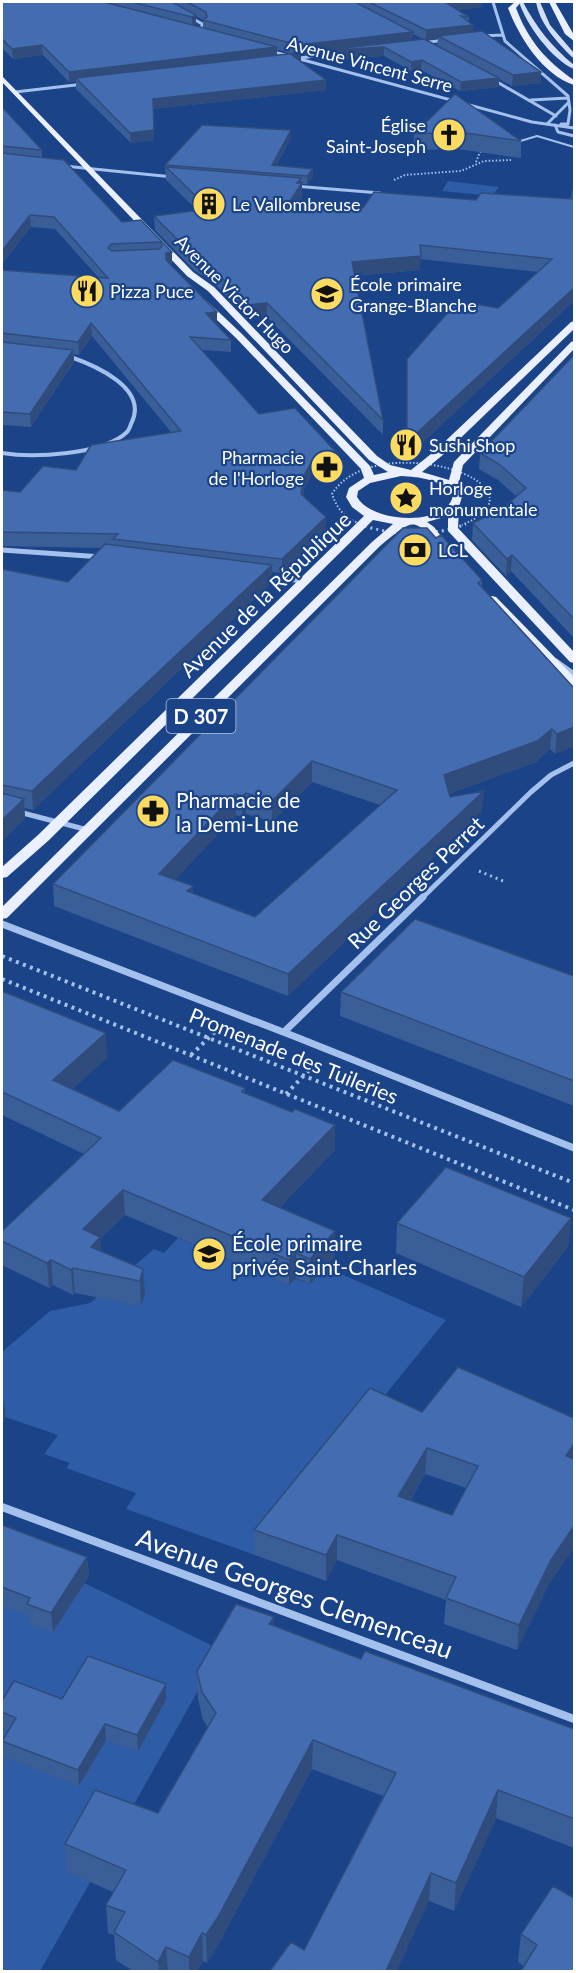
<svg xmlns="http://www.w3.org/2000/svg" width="576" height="1973" font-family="Lato,sans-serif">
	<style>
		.green { fill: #2e5ca6 }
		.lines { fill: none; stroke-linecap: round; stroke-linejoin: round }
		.path-far2 { stroke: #a4c0ec; stroke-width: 2; stroke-dasharray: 1.5 2; stroke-linecap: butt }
		.path-far1 { stroke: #a4c0ec; stroke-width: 3; stroke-dasharray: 2 4; stroke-linecap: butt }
		.path { stroke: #a4c0ec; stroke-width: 4; stroke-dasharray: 3 4.5; stroke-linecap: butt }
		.service { stroke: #a4c0ec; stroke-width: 2 }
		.minor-far4 { stroke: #a4c0ec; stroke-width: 3 }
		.minor-far3 { stroke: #a4c0ec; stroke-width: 4 }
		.minor-far2 { stroke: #a4c0ec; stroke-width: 5 }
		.minor-far1 { stroke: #a4c0ec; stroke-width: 7 }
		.minor { stroke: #a4c0ec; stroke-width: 8 }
		.secondary { fill: #d1dff9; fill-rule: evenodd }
		.primary { fill: #eaf0ff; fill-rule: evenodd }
		.wall { fill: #3a5e98; fill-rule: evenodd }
		.shaded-wall { fill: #304c7c }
		.building { fill: #446db1; stroke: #304c7c; stroke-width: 1.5; fill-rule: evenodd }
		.labels { text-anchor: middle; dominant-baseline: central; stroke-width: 4.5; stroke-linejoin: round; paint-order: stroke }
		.far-street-label { font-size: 18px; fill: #fff; stroke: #1b4388 }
		.far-poi-label { font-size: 18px; fill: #fff; stroke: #1b4388; text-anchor: start }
		.shield { fill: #1b4388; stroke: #bbc7db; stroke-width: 1.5 }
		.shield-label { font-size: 20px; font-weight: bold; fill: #fff }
		.street-label { font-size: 21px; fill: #fff; stroke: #1b4388 }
		.poi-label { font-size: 21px; fill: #fff; stroke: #1b4388; text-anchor: start }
		.near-street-label { font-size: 26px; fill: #fff; stroke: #1b4388 }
	</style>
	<rect width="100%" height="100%" fill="#1b4388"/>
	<path class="green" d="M448,181L499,187L492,196L442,191Z
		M178,1238L289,1285L296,1279L310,1284L325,1267L446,1320L255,1555L126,1509L136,1493L66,1468L70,1463L44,1454L58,1435L2,1416V1352L50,1311L90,1303L154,1249L164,1253Z
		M21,1552L221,1650L40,1971L2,1972V1581Z"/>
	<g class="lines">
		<path class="path-far2" d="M476,162L480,152L485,151
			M394,180L405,175L461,171L484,161L511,160
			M363,525C346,519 338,511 332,494C374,426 559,484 462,525"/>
		<path class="path-far1" d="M359,524C391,536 434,537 466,524
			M479,871L503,881"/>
		<path class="path" d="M2,956L574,1183
			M2,979L574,1210
			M191,1055L219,1028
			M286,1094L314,1065"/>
		<path class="service" d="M517,142L537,136L574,147
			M574,166V174"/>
		<path class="minor-far4" d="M493,2L505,41L568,96L570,110L568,124H561
			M190,17L204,25L199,28
			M482,36L502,35
			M422,43L445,40
			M270,51L532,122L574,128
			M300,58L323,55
			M492,79L556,116
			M15,92L84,84
			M531,100L568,98
			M547,124L569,102
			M555,125L558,132L574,136
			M64,166L173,177
			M294,186L380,193"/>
		<path class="minor-far3" d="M2,453C32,458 104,455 127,432C129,430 130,427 131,424C150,388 94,365 68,356"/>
		<path class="minor-far2" d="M2,550L102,557
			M267,577L304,581
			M556,661L574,674
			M19,812L88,830
			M422,898L531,792L551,775L574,763"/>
		<path class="minor-far1" d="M2,924L296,1037L574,1148
			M284,1032L423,897"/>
		<path class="minor" d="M2,1507L574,1719"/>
		<path class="secondary" d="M519,2H523C536,27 552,47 574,65V69C552,60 526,24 519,2Z
			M536,2H540L550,25L574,53V58L572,57C556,41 540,24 536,2Z"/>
		<path class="primary" d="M515,2H521L516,8C528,40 546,61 574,80V85C543,75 519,37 508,8Z
			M549,2H555L574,35V41L565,34Z
			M2,76L193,272L214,287L377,456L390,465L411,470L436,450L571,322L574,321V329L444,454L422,472L449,480L454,462L571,342L574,341V349L463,465L458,487L463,493L459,507L458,528L574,652V663L570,662L448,531V516L427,522L434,527L453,552L447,555L443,554C414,516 416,516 380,546L7,918L2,919V907L372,542L393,524L373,520L48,841L7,877L2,878V867L38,835L364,516L352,507L346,497L349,488L364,478L361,469L236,338L201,305V301H207L242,334L370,466L374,475L388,472L369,460L208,291L187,276L2,82ZM401,476C420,477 439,479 453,494C451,526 373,525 357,497L358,491L370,483Z
			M492,596L496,597L574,677V688L570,687L488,603V597Z"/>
	</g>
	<path class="wall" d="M2,2H482L481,7L458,10L469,17V22L473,32L541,72V83L512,86L499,79V87L460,91L421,70L411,71L384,56L317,60V53L301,55V61L326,80V90L153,109L154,140L131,143L76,89V81L69,82L43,55L13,59L2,48ZM196,16L203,20V28L195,25H196ZM413,34L423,39L412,40ZM432,39H438L437,46L427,40ZM277,50H280L291,54L277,55Z
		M455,94L521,141V158L458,149L413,150L414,134Z
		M2,107L42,150V158L122,222L141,220L172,252V264H170L216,324L231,340V352L202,350L259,414L336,452V465L311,475L304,489L303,496L326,517V530L282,573L272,572V582L33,810L24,808L25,818L2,841V569L68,582L101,548L2,546V490L20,492L171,432L92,336L79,355L74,354V362L31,427L2,425V270L98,277L55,229L31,227L2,264Z
		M291,138L276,166L313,177L307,184H302V197L297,205L355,210L363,208L476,200L571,199L572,192L574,184V301L406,458L407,373L498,308L538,272L420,259V270L354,276L383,420V435L267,317L248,319L216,285L194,270L155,230L154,216L197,210L166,180L165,165Z
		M574,355V638L511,571L506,576L472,540L473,523L502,509L516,496L498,480L479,469L480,453Z
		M436,538L482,580V587L574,688L555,754L550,749L536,762L449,794L450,797L482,811L288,996L54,906L53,884ZM312,782L380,805L255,917L193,893V886L174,880L236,815L242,817L246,814L272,822Z
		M574,976V1106L340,1016L341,992Z
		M2,991L107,1058L72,1089L119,1111L245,1088V1093L335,1150L280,1207L335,1256L310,1284L296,1278L289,1285L125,1215L100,1239L101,1252L143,1269L145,1294L141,1306L75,1293L73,1295L53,1285L49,1288L2,1265V1231L84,1154L2,1115Z
		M571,1218L568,1247L521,1307L396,1253L397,1223Z
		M458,1367L548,1586L517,1650L444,1624L446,1600L337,1560L326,1581L255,1555L254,1530L422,1412ZM425,1474L466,1488L452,1515L410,1501Z
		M2,1525L87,1557L89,1576L53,1632L29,1624L28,1616L2,1606Z
		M274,1626L361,1659L574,1729V1848L496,1818L454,1911L429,1901L304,1950L383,1796L312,1769L218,1945L207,1963L203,1961L197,1971H133L116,1960L114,1935L108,1933L106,1905L113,1892L67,1872L65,1844L158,1813L208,1727L203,1720L198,1699L197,1671Z
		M166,1684V1700L138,1751L106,1740L79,1786L3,1757L2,1740L8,1730L2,1727V1701L62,1699Z
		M574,1898L524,1966L518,1962L521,1934Z"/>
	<path class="shaded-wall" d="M445,2H482L481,7L445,12Z
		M196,15V25L192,27V17Z
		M473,25V35L438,36V39L426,40V30Z
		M413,32L412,42L384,47V56L317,60V53L301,55V64L292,55L297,54L298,45Z
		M42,45L43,55L13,59L12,49Z
		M277,47V58L76,78V81L69,82V72Z
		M422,60L421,70L411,71V62Z
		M541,72V83L512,86L513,75Z
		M499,78V87L460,91L461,82Z
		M326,80V90L153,109L154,140L131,143L130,133L153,99Z
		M291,130V138L272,173V165Z
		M313,169V177L307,184V176Z
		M301,178V185L302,183V197L288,217V204L297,183Z
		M30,215L31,227L2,264V251Z
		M172,252V264H166V253Z
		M421,256L420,270L351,276L352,262Z
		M574,288V301L406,458L407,442Z
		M267,303V317L248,319V305Z
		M217,312V324L207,325L206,313Z
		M91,323L92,336L79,355L78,342Z
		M73,350L74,362L31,427L30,414Z
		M336,452V465L311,475L304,489L300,508L301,494L304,475L312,462Z
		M326,517V530L282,573V559Z
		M512,555L511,571L506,576L507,559Z
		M272,565V582L33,810L32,791Z
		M574,727V747L555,754L557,734Z
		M552,729L550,749L536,762L443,796L444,775Z
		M312,761V782L272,822V801Z
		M484,791L482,811L288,996V974Z
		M246,793V814L242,817V796Z
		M235,794L236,815L160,896L159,874Z
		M24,799L25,818L2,841V820Z
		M193,886V908L187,891Z
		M106,1033L107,1058L55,1105L53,1080Z
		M335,1125V1150L262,1225V1200Z
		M123,1190L125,1215L100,1239L102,1262L92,1273L91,1248L83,1229Z
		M571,1218L568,1247L521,1307L524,1277Z
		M335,1231V1256L310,1284V1259Z
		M296,1253V1278L289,1285V1260Z
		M51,1260L53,1285L49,1288L47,1263Z
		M73,1268L75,1293L73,1295L71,1270Z
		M143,1269L145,1294L141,1306L140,1281Z
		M4,1401L6,1417L2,1423V1404Z
		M574,1444V1466L566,1456Z
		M427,1448L425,1474L397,1522L398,1496Z
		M574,1526V1548L548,1586L517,1650L519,1625L551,1560Z
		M337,1535V1560L326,1581V1555Z
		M87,1557L89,1576L53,1632L51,1613Z
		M274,1617V1646L269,1624Z
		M166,1684V1700L138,1751L137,1735Z
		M105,1724L106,1740L79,1786L78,1770Z
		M313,1740L312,1769L218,1945L207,1963L206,1935Z
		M498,1790L496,1818L454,1911L456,1883Z
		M431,1873L429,1901L397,1971H386Z
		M202,1933L203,1961L197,1971H189V1957Z
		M166,1947L168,1971H159L158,1962Z"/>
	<path class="building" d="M2,2H104L277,47L69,72L42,45L12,49L2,39Z
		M132,2H172L196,15L192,17Z
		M187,2H355L413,32L298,45L203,20L207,17L206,12Z
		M369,2H453H445L469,17L461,16L473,25L426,30Z
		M482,31L541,72L513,75L438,36Z
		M424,39L499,78L461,82L422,60L411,62L384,47L317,51Z
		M297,53L301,54L292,55L326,80L153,99L154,130L130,133L76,78Z
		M455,94L521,141L459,132L414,134Z
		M2,107L42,150L2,146Z
		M202,125L291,130L272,165L313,169L307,176L165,165Z
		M2,153L64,160L122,222L141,220L172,252L166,253V260L217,312L206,313L231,340L190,337L259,414L295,408L336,452L312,462L304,475L301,494L326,517L282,559L113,539L118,534L2,532V490L20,492L43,466L76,470L91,445L181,431L91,323L78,342L2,333V270L108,278L54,217L30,215L2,251ZM161,242L162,246L159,249L112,251L108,248L111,244Z
		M166,167L301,178L297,183H302L288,204L355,210L357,207L363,208L374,192L476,200L481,193L574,199V288L407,442V359L458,301L498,308L552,259L420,245L421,256L352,262L383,420L267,303L248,305L215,271L194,256L154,216L209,209Z
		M2,342L73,350L30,414L2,412Z
		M574,355V619L512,555L507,559L473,523L502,509L526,488L499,464L480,453Z
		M403,528H427L436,538L441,535L482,580L478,583L574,688V727L557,734L552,729L537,741L444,775L450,797L484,791L288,974L53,884ZM312,761L397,790L255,917L187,891L193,886L159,874L235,794L242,796L246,793L272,801Z
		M105,544L272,565L32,791L2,785V569L68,582Z
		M2,793L24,799L2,820Z
		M415,919L574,976V1081L341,992Z
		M2,991L106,1033L53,1080L119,1111L173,1060L245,1088L242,1092L292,1112L295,1109L335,1125L262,1200L335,1231L310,1259L296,1253L289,1260L123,1190L83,1229L100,1237L91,1247L143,1269L140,1281L73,1268L71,1270L51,1260L47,1263L2,1241V1231L101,1138L2,1092Z
		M446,1167L571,1218L524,1277L397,1223Z
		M458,1367L574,1418V1444L566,1456L574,1459V1526L551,1560L519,1625L446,1598L456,1577L337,1535L326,1555L254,1530L370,1388L422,1412ZM427,1448L478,1466L452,1515L398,1496Z
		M2,1525L87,1557L51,1613L27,1604L30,1598L2,1587Z
		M236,1604L274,1617L269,1624L361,1659L365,1651L574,1729V1819L498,1790L456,1883L431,1873L386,1971H270L291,1942L304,1950L396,1773L313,1740L218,1917L206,1935L202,1933L189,1957L166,1947L158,1962L114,1932L125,1912L106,1905L126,1870L65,1844L95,1790L158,1813L216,1713L202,1692L197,1671Z
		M88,1656L166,1684L137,1735L105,1724L78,1770L2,1741L16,1718L2,1712V1701L14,1681L62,1699Z
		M553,1886L574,1898V1971H521L537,1945L521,1934Z"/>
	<defs>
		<symbol id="church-disc" viewBox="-11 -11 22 22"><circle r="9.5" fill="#fddb61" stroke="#1b4388"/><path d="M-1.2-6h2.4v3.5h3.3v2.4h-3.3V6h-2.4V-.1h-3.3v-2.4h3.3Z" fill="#111"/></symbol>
		<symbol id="building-disc" viewBox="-11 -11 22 22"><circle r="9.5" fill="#fddb61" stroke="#1b4388"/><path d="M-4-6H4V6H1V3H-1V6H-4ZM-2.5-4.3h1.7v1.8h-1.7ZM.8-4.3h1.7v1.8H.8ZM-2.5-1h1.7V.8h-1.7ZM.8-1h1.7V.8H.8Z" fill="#111"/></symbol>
		<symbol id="restaurant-disc" viewBox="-11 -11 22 22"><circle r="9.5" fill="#fddb61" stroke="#1b4388"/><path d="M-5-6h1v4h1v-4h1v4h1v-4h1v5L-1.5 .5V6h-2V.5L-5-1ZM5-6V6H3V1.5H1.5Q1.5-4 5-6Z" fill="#111"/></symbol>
		<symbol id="school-disc" viewBox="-11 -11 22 22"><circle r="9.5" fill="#fddb61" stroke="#1b4388"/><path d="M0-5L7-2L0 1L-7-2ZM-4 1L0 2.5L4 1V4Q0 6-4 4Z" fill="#111"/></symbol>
		<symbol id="pharmacy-disc" viewBox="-11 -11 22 22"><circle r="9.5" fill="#fddb61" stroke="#1b4388"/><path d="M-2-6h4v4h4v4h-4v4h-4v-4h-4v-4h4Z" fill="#111"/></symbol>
		<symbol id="sight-disc" viewBox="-11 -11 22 22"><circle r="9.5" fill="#fddb61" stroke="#1b4388"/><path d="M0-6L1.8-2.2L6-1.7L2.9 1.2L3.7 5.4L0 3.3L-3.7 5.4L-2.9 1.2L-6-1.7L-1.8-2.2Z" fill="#111"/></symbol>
		<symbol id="bank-disc" viewBox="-11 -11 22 22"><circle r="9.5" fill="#fddb61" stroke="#1b4388"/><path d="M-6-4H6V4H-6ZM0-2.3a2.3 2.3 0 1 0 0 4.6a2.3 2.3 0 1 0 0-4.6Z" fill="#111"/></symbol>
	</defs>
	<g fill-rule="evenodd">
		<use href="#church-disc" x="430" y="116" width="38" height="38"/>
		<use href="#building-disc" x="190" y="185" width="38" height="38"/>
		<use href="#restaurant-disc" x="68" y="272" width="38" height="38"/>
		<use href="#school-disc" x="308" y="275" width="38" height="38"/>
		<use href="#restaurant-disc" x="387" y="426" width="38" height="38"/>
		<use href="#pharmacy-disc" x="308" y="448" width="38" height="38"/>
		<use href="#sight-disc" x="387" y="479" width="38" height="38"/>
		<use href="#bank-disc" x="396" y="531" width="38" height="38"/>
		<use href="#pharmacy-disc" x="134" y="792" width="38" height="38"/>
		<use href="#school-disc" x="190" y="1235" width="38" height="38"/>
	</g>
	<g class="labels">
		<g class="far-street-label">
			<text transform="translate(370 64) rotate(15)">Avenue Vincent Serre</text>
			<text transform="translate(235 294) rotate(45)">Avenue Victor Hugo</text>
		</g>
		<g class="far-poi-label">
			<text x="426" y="125" text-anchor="end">Église<tspan x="426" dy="21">Saint-Joseph</tspan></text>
			<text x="232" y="204">Le Vallombreuse</text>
			<text x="350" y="284">École primaire<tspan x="350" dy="21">Grange-Blanche</tspan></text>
			<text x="110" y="291">Pizza Puce</text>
			<text x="429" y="445">Sushi Shop</text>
			<text x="304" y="457" text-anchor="end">Pharmacie<tspan x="304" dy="21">de l'Horloge</tspan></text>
			<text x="429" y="488">Horloge<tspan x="429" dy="21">monumentale</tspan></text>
			<text x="438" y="550">LCL</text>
		</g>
		<rect class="shield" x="166.5" y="699" width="69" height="34" rx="4.5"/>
		<g class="shield-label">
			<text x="201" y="716">D 307</text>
		</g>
		<g class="street-label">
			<text transform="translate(265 594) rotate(-44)">Avenue de la République</text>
			<text transform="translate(415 882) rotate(-44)">Rue Georges Perret</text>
			<text transform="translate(294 1055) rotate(22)">Promenade des Tuileries</text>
		</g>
		<g class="poi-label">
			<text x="176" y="799">Pharmacie de<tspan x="176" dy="24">la Demi-Lune</tspan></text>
			<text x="232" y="1242">École primaire<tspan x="232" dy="24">privée Saint-Charles</tspan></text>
		</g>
		<g class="near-street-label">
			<text transform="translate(295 1593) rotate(20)">Avenue Georges Clemenceau</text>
		</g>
	</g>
	<rect width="576" height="1973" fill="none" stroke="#ffffff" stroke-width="6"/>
</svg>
